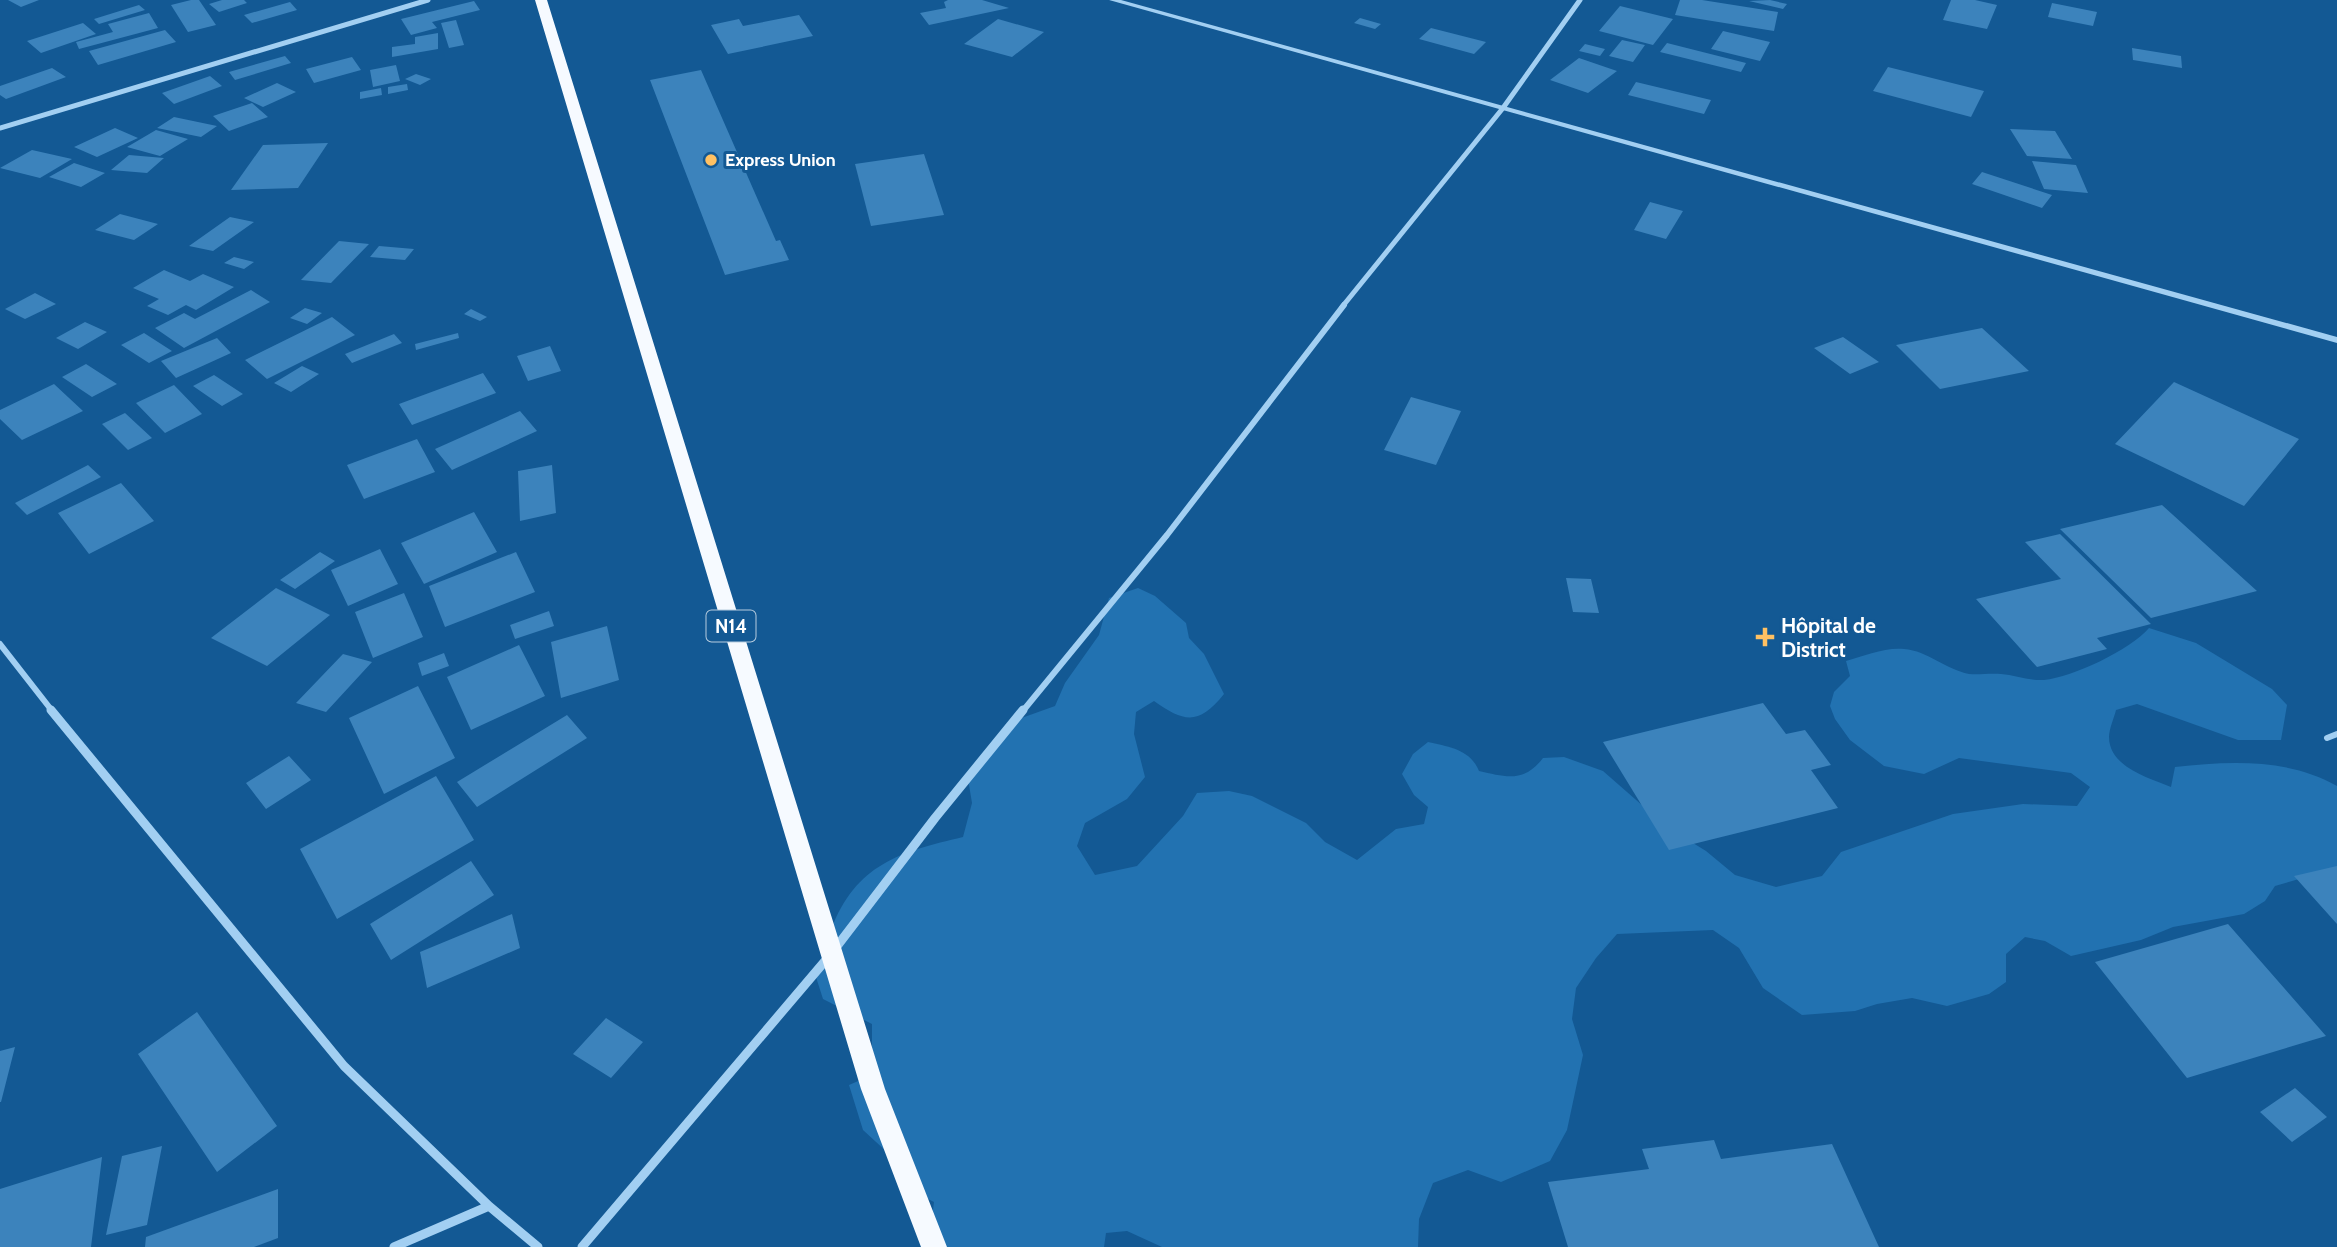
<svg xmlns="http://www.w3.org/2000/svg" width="2337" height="1247" font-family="Cabin,sans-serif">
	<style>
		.green { fill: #2272b1 }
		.building { fill: #3c83bc }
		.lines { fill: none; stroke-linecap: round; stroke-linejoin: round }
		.service { stroke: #a2cff2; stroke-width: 6 }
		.minor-far2 { stroke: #a2cff2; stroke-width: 5 }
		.minor-far1 { stroke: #a2cff2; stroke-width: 6 }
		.minor { stroke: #a2cff2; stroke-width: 9 }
		.tertiary { fill: #a2cff2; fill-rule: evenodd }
		.trunk { fill: #f6faff; fill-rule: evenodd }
		.poi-dot { fill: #ffc163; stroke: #135994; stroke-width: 2.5 }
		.labels { text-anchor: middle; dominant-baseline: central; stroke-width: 6; stroke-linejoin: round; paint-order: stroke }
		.far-poi-label { font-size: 18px; font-weight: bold; fill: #fff; stroke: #135994; text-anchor: start }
		.shield { fill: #135994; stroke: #b8cddf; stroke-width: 2 }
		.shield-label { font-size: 19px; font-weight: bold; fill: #fff }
		.poi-label { font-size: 21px; font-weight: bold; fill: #fff; stroke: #135994; text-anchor: start }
	</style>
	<rect width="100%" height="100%" fill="#135994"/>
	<path class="green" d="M1138,588L1155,596L1186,623L1189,638L1204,654L1224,694C1199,725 1185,723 1154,701L1136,712L1134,734L1145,777L1127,799L1085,823L1077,846L1095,875L1137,866L1183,816L1197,793L1229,791L1252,796L1306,823L1325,842L1357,860L1396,829L1424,824L1428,807L1414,795L1402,774L1413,754L1428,742C1449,747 1470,749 1479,771C1506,777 1524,783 1543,758L1564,757L1603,771L1667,827L1706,851L1735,875L1776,887L1822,876L1841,852L1953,814L2023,804L2077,806L2090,787L2071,773L1959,758L1924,774L1884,766L1850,740L1835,719L1830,706L1834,692L1850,676L1846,661C1863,656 1886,647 1904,649C1928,651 1945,669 1969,674C1979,675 1990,673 2001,674C2015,675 2030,681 2044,680C2073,677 2130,650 2149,628L2196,643L2272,689L2287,705L2281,740H2238L2137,704L2116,710C2114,718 2109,729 2109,737C2109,767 2149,778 2171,787L2175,767C2229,761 2288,758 2337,786V868L2275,886L2265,901L2244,914L2173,927L2141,940L2071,956L2045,941L2025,937L2006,954V982L1989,994L1947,1006L1912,998L1877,1004L1855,1011L1802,1015L1763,988L1739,948L1713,930L1617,934L1596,958L1576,988L1572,1019L1583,1055L1567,1130L1550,1161L1501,1182L1468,1170L1433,1183L1419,1219L1418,1247H1162L1127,1231L1106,1233L1104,1247H928L934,1202L904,1187L888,1153L863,1130L849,1085L872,1075V1024L823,999L815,974C832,954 823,951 831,930C856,864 900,852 963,837L972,803L968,779L1013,721L1055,706L1065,683L1099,635L1109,598Z"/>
	<path class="building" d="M8,0H39L21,7Z
		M191,0H199L216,25L188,32L171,5Z
		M222,0H244L247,3L219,12L209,4Z
		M948,0H982L1009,8L929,25L920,13L946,8L944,2Z
		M1680,0H1702L1778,12L1774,31L1675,15Z
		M1770,0L1787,4L1783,9L1749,1Z
		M1951,0H1975L1997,5L1987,29L1943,20Z
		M474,1L480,10L432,22L437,28L411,35L401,19Z
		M290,2L297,10L252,23L244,15Z
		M2052,3L2097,12L2093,26L2048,17Z
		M139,5L145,10L99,24L94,19Z
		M1620,6L1673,19L1653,45L1599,31Z
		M149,13L158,28L79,49L76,42L113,32L108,24Z
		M799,15L813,36L728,54L711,25L739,19L743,26Z
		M1360,18L1381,24L1375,29L1354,23Z
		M998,19L1044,32L1012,57L964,44Z
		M456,20L464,45L449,48L441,23Z
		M83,23L96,34L41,53L27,41Z
		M1431,28L1486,42L1474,54L1419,39Z
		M165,30L176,42L98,65L89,51Z
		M1723,31L1770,42L1760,61L1711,49Z
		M438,33V49L392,57V47L415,44V37Z
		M1622,40L1645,45L1633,62L1609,56Z
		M1667,43L1746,63L1741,72L1660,52Z
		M1585,44L1605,49L1600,56L1579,51Z
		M2132,48L2181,56L2182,68L2133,60Z
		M285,56L291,63L235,80L229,72Z
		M352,57L361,70L314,83L306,69Z
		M1579,58L1617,71L1588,93L1550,80Z
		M396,65L400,81L373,87L370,70Z
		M1888,67L1984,91L1971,117L1873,91Z
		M52,68L66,77L6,99L0,95V86Z
		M701,70L776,241L780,240L789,260L725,275L650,80Z
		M416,74L431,79L420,85L405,79Z
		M210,76L222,86L174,104L162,93Z
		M1636,82L1711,100L1704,114L1628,95Z
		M277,83L296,92L263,107L244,98Z
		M407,84L408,90L388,94V87Z
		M381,88L382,95L360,99V92Z
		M252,103L268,117L229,131L213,116Z
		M174,117L217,126L201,137L157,128Z
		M115,128L138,138L97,157L74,147Z
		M2010,129L2055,131L2072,159L2027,156Z
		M156,130L188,139L160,156L127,147Z
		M328,143L298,188L231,190L263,145Z
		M32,150L72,159L40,178L0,168Z
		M924,154L944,215L871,226L855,164Z
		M129,155L164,158L147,173L111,170Z
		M2032,161L2076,165L2088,193L2044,189Z
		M74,163L105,173L81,187L49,177Z
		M1982,172L2052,195L2042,208L1972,184Z
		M1650,202L1683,211L1666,239L1634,230Z
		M120,214L158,224L134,240L95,230Z
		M230,217L254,222L213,251L189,246Z
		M339,241L369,244L331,283L301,280Z
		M379,246L414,249L405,260L370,257Z
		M234,257L254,262L244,269L224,263Z
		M164,270L190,281L203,274L234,287L196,310L186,305L168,315L147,306L159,299L133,288Z
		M251,290L270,302L184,348L155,328L184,313L195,319Z
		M35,293L56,304L25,319L5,309Z
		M305,308L322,313L307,324L290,318Z
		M471,309L487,317L480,321L464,314Z
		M332,317L355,335L267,379L245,360Z
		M85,322L107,332L78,349L56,338Z
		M1982,328L2029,371L1940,389L1896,345Z
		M144,333L172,351L149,363L121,345Z
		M458,333L459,338L416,350L415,344Z
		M394,334L402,343L352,363L345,354Z
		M1843,337L1879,362L1850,374L1814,348Z
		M217,338L231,353L176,378L161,361Z
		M550,346L561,371L528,381L517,356Z
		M86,364L117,384L92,397L62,377Z
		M302,366L319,374L291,392L274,383Z
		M483,373L496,393L412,425L399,404Z
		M214,375L243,394L222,406L193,386Z
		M2174,382L2299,439L2244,506L2115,444Z
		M54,384L83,411L22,440L0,419V410Z
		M174,385L202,414L165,433L136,403Z
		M1411,397L1461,411L1436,465L1384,450Z
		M520,411L537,431L452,470L435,449Z
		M125,413L152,438L128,450L102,424Z
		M417,439L435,472L364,499L347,465Z
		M88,465L101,477L27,515L15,503Z
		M552,465L556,513L520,521L518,471Z
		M121,483L154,521L89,554L58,513Z
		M2162,505L2257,591L2151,618L2060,529Z
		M474,512L497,552L424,584L401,543Z
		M2060,534L2151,624L2097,638L2107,649L2037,667L1976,599L2061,579L2025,542Z
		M380,549L398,584L348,606L331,570Z
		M320,552L335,561L295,589L280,580Z
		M516,552L535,592L445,627L429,586Z
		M1566,578L1591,579L1599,613L1573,612Z
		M276,588L330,615L267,666L211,638Z
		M404,593L423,637L373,658L355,612Z
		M549,611L554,626L515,639L510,625Z
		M607,626L619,680L561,698L551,642Z
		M519,645L545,696L471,730L447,677Z
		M444,653L449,666L422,676L418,663Z
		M343,654L372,662L326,712L296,703Z
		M418,686L455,758L384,794L349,718Z
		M1763,703L1786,734L1805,730L1831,765L1811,770L1838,808L1669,850L1603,742Z
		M567,715L587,738L477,807L457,782Z
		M289,756L311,780L266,809L246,783Z
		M436,776L474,840L337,919L300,849Z
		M471,861L494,895L391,960L370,924Z
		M2337,866V924L2294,876Z
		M512,914L520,948L427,988L420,952Z
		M2228,924L2326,1036L2187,1078L2095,962Z
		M197,1012L277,1126L217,1172L138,1054Z
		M606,1018L643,1042L611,1078L573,1054Z
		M15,1047L1,1102H0V1051Z
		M2295,1088L2327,1117L2292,1142L2260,1112Z
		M1714,1140L1721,1159L1832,1144L1879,1247H1568L1548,1182L1649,1169L1642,1149Z
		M162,1146L147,1225L106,1235L122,1156Z
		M102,1157L91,1247H0V1189Z
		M278,1189V1238L254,1247H145L146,1237Z"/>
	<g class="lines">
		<path class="service" d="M2327,738L2337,734"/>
		<path class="minor-far2" d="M0,128L428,0
			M1342,307L1503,108L1580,0"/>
		<path class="minor-far1" d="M0,644L53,712
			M1022,712L1167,535L1344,305"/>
		<path class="minor" d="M51,710L344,1066L489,1206
			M394,1247L489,1206L538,1247
			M582,1247L831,954L935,818L1023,710"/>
		<path class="tertiary" d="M1109,0H1121L2337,337V343Z"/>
		<path class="trunk" d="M535,0H547L885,1089L947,1247H921L861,1089Z"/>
	</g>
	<g class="poi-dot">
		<circle cx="711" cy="160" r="7"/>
		<path d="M1761.5 626.5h7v7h7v7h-7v7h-7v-7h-7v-7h7z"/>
	</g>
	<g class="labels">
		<g class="far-poi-label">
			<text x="725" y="160">Express Union</text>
		</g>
		<rect class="shield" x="706.5" y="610.5" width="49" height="31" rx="5"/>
		<g class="shield-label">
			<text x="731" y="626">N14</text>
		</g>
		<g class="poi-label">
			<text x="1781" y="625">Hôpital de<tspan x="1781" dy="24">District</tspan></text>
		</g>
	</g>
</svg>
